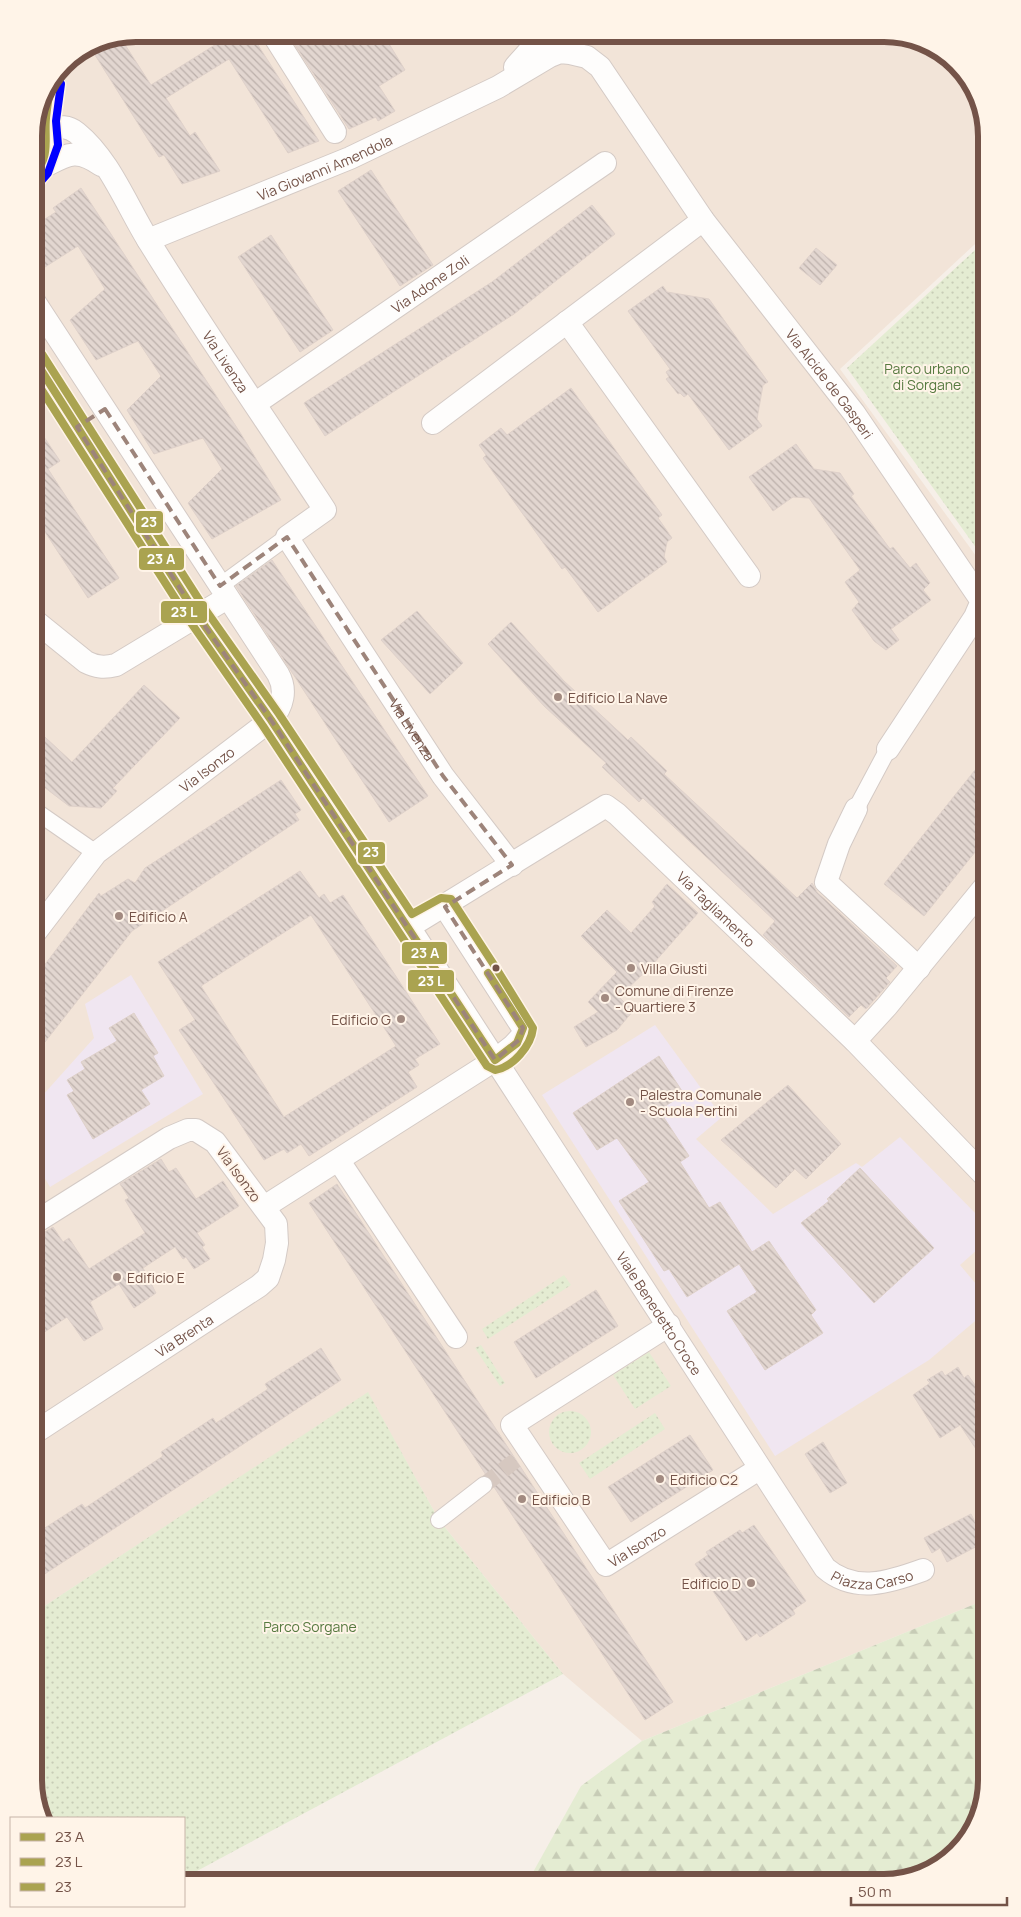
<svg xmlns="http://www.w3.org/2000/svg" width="1021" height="1917" font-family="Manrope,sans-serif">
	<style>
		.residential { fill: #f2e4d8 }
		.education { fill: #f0e6f1 }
		.grass { fill: url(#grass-dots) }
		.forest { fill: url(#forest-firs) }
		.building { fill: url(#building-back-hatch); stroke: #dfd1ca; fill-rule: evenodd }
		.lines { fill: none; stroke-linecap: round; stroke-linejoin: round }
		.pedestrian-tunnel { stroke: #d6c8c0; stroke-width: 16; stroke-dasharray: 16 8; stroke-linecap: butt }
		.pedestrian-casing { stroke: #d4cac5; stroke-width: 18 }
		.minor-casing { stroke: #d4cac5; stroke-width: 24 }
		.tertiary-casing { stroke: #d4cac5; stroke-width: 29 }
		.pedestrian { stroke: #fefdfc; stroke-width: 16 }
		.minor { stroke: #fefdfc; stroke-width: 22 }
		.tertiary { stroke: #fefdfc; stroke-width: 28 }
		.bus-1-casing { stroke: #fff4e8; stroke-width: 11 }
		.bus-2-casing { stroke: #fff4e8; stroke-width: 11 }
		.bus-3-casing { stroke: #fff4e8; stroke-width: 11 }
		.bus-4-casing { stroke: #fff4e8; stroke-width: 11 }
		.bus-5-casing { stroke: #fff4e8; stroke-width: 11 }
		.bus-1 { stroke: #aaa350; stroke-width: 8 }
		.bus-2 { stroke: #aaa350; stroke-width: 8 }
		.bus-3 { stroke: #aaa350; stroke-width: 8 }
		.bus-4 { stroke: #aaa350; stroke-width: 8 }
		.bus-5 { stroke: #00f; stroke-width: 8 }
		.marked { fill: none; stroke: #9d847a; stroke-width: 4; stroke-dasharray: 10 6; stroke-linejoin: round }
		.poi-dot { fill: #a28a80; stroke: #fff4e8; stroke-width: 2 }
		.bus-dot { fill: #745348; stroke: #fff4e8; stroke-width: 2 }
		.labels { text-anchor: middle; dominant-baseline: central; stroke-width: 4; stroke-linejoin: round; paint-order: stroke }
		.street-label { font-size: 14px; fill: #745348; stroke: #fff4e8 }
		.park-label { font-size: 14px; fill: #577a40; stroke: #fff4e8 }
		.poi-label { font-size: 14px; fill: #745348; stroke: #fff4e8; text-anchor: start }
		.rim { fill: none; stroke: #745348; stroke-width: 6 }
		.line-badge { stroke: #fff4e8; stroke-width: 2 }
		.badge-label { font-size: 14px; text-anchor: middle; font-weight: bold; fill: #fff }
	</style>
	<defs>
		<pattern id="grass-dots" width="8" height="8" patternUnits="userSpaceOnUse" patternTransform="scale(1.25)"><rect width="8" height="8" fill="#e4ecd2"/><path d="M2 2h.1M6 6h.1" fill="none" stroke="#c7ccb6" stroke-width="1.8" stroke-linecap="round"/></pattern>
		<pattern id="forest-firs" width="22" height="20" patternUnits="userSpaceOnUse" patternTransform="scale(1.25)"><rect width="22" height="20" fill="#e4ecd2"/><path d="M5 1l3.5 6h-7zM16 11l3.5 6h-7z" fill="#c7ccb6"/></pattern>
		<pattern id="building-back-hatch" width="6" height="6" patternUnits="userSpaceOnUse" patternTransform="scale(1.25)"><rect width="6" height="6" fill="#e2d6d0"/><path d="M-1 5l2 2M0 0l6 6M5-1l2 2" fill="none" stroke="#bcb0ab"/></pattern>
	</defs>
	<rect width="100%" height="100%" fill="#f6efe8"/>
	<path class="residential" d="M136,34H892L942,51L979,97L987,136V233L840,369L987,571V1599L642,1741L563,1674L439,1520L368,1393L34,1613V130L42,97L64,64L97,41Z"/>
	<path class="education" d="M131,975L203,1094L50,1187L34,1160V1105L94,1038L85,1004Z
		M655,1025L722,1117L696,1139L773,1214L856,1163L862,1167L900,1137L987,1225V1241L960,1265L987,1297V1311L929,1360L775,1456L542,1095Z"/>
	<path class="grass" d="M987,239V563L847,368Z
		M564,1275L571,1285L488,1339L482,1329Z
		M481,1345L505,1383L500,1386L475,1348Z
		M649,1352L671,1386L635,1409L613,1375Z
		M368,1392L439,1520L563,1674L184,1878V1818H41L34,1781V1613Z
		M549 1432a21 21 0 1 1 42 0a21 21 0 1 1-42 0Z
		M655,1413L665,1429L590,1479L579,1463Z"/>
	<path class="forest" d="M987,1599V1781L970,1838L924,1875L885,1883H527L581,1786L642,1741Z"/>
	<path class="building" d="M213,34H251L319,141L288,153L229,59L166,98L190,136L195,132L220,171L182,184L164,155L159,157L90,47L97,41L120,37L151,85L218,43Z
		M288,34H330L337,45L356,34H383L405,70L379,86L395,111L378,121L376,117L349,129Z
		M371,170L433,265L400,286L338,191Z
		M81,188L241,434L281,500L212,539L188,503L222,469L203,438L154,454L127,410L161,376L138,341L96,360L70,320L105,289L78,246L34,274V226L56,212L53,208Z
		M592,205L615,234L514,314L325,436L304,403L492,282Z
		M271,235L333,330L300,352L238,257Z
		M816,248L837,265L820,285L799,268Z
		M663,286L667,292L709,299L768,382L763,385L757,419L762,426L729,450L688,394L684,397L680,393L678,394L666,379L669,377L666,372L670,369L628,311Z
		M571,388L662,515L658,518L672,538L667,542L664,557L667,562L598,612L565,567L562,569L483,458L486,455L479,445L501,428L507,435Z
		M34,422L60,461L48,469L119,578L88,598L34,515Z
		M796,444L814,469L840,473L854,494L851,496L890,549L893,547L910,568L916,563L930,583L923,590L931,600L891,629L899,640L886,650L874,641L852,610L859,602L845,582L860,570L809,498L793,497L773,511L749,477Z
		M272,560L428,796L389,822L236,586Z
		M417,611L463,663L430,694L381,640Z
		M511,622L564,681L628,740L631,737L667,771L664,774L797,898L812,883L817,892L897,966L886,978L890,982L866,1009L861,1005L849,1017L763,935L775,921L643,798L639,802L602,767L606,763L544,706L488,644Z
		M144,685L180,718L113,788L117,791L101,808L69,806L44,787L34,797V727L72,762Z
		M987,755V837L924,916L884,884Z
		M281,780L301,810L295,814L299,820L132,931L34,1056V979L99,893L101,896L128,879L135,883L145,868Z
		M300,871L319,898L324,894L330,903L343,895L440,1044L415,1059L419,1065L408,1072L417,1087L309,1156L301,1144L287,1153L284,1149L264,1160L179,1030L195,1020L158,962ZM311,915L396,1046L284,1117L201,986Z
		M667,884L698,913L653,964L619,997L633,1011L617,1030L586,1047L574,1027L598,1012L588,1002L617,972L581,936L607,910L631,933L655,906L652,902Z
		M134,1013L158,1053L153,1056L164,1076L141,1090L150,1104L93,1139L67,1095L74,1091L67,1080L85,1069L81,1062L117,1041L109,1028Z
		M659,1056L684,1094L659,1110L689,1156L680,1162L709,1208L720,1202L752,1252L769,1241L816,1310L811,1315L823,1333L765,1370L727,1311L757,1292L739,1264L687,1297L669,1269L664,1271L619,1201L649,1182L617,1138L597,1150L573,1113Z
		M788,1085L841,1144L806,1179L795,1169L776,1188L721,1140Z
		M161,1159L169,1172L176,1168L196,1199L223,1181L239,1206L197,1233L205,1245L202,1247L210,1259L194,1269L186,1257L183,1259L175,1247L143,1268L156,1293L134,1308L119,1284L90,1302L103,1329L84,1341L67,1317L34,1339V1309L41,1305L34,1294V1239L53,1227L63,1242L69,1238L89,1269L145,1233L125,1200L129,1198L120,1184Z
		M860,1168L934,1248L874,1303L801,1223L829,1201L827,1199Z
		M337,1184L673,1702L645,1720L494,1487L492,1479L486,1475L309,1203Z
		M596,1290L618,1326L536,1378L514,1342Z
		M321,1348L341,1380L34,1581V1535L82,1504L85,1508L163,1456L161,1452L213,1418L216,1423L268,1389L265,1384Z
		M958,1367L964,1378L968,1375L975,1385L987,1377V1441L976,1449L960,1425L940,1438L913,1395L930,1383L927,1380L942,1371L945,1376Z
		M690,1435L713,1470L631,1522L608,1487Z
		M823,1442L847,1483L830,1493L805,1454Z
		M971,1514L985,1542L947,1562L940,1548L932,1553L924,1538Z
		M754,1525L806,1601L793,1610L795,1614L760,1637L757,1633L746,1641L695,1564L708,1555L706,1552L740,1530L742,1533Z"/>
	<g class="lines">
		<path class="pedestrian-tunnel" d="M484,1485L521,1456"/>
		<defs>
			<path id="pedestrian" d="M220,586L287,537
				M856,809L888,749
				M34,810L96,853
				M439,1520L484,1485"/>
			<g id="minor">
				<path d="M273,34L335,132"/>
				<path d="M515,67L532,48L550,34"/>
				<path id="s1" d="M48,129C59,127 67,125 77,133C109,159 126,204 148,240C204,331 266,420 325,510L287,537L443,776L512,865"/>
				<path d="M39,169C66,156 74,146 101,165"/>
				<path id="s2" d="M148,240L350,158L498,87L550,56L560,52L570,53L587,57L600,67L703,220L854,413L979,597L981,603L975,617L888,749"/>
				<path d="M567,322L749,576"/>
				<path id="s3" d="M34,359L197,615L271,720L409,927L825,1568C855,1594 890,1582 923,1570"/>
				<path id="s4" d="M256,403L605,163"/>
				<path d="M433,423L703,220"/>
				<path d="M34,620L86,662C96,667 104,668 116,665L227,598"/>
				<path d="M856,809L839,844L826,882L919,968"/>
				<path id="s5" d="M409,927L606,806L617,814L855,1041L987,1178"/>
				<path id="s6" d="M34,934L96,853L271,720C283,706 287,690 278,674L34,301"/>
				<path d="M855,1041L887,1006L987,884"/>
				<path d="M339,1161L456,1337"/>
				<path d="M264,1207L495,1060L513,1046L523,1035V1028L445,907"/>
				<path id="s7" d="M669,1325L512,1425L606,1565L759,1469"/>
				<path id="s8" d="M34,1433L259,1286L268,1278L274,1260L277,1243L276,1224L215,1142L196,1130H188L169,1138L34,1223"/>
			</g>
			<path id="tertiary" d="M46,121L51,83
				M34,174C52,159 53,129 38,112"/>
		</defs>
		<use href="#pedestrian" class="pedestrian-casing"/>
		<use href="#minor" class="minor-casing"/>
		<use href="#tertiary" class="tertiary-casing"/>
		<use href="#pedestrian" class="pedestrian"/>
		<use href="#minor" class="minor"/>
		<use href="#tertiary" class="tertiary"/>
		<defs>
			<path id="bus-1" d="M34,359L197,615L271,720L495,1060L517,1043L523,1028L488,973"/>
			<path id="bus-2" d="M34,378L189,620L263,726L487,1066L495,1070C513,1067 531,1046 533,1028L496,968"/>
			<path id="bus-3" d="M42,354L205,609L279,714L412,914L441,898L451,899L496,968"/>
			<path id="bus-4" d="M34,174C51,157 44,138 46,118C47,107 49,95 51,83"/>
			<path id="bus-5" d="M41,181L48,173L58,145L56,121L61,84"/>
		</defs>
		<use href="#bus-1" class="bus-1-casing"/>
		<use href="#bus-2" class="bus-2-casing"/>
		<use href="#bus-3" class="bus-3-casing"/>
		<use href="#bus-4" class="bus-4-casing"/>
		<use href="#bus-5" class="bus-5-casing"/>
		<use href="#bus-1" class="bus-1"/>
		<use href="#bus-2" class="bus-2"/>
		<use href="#bus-3" class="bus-3"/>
		<use href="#bus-4" class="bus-4"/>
		<use href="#bus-5" class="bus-5"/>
	</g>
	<path class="marked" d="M105,409L220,586L287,537L443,776L512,865L445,907L523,1028L519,1040L495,1060L271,720L197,615L77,427Z"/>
	<g class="poi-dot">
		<circle cx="558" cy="697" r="5"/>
		<circle cx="119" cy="916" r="5"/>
		<circle cx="631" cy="968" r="5"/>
		<circle cx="605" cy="998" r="5"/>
		<circle cx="401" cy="1019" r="5"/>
		<circle cx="630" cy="1102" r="5"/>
		<circle cx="117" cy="1277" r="5"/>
		<circle cx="660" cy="1479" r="5"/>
		<circle cx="522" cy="1499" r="5"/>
		<circle cx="751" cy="1583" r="5"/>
	</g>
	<circle class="bus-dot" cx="496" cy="968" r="4.5"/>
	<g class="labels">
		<g class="street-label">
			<text stroke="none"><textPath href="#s2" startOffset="191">Via Giovanni Amendola</textPath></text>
			<text stroke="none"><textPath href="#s4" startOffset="211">Via Adone Zoli</textPath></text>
			<text stroke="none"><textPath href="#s1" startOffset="304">Via Livenza</textPath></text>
			<text stroke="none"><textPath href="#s2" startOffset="889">Via Alcide de Gasperi</textPath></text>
			<text stroke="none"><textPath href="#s1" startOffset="759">Via Livenza</textPath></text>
			<text stroke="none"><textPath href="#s6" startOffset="241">Via Isonzo</textPath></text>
			<text stroke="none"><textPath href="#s5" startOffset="382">Via Tagliamento</textPath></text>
			<text transform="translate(239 1174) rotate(54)">Via Isonzo</text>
			<text stroke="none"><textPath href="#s3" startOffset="1141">Viale Benedetto Croce</textPath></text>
			<text stroke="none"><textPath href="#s8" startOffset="179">Via Brenta</textPath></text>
			<text stroke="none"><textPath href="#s7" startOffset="391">Via Isonzo</textPath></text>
			<text stroke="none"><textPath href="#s3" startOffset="1496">Piazza Carso</textPath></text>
		</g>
		<g class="park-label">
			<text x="927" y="368">Parco urbano<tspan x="927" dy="16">di Sorgane</tspan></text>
			<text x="310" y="1626">Parco Sorgane</text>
		</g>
		<g class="poi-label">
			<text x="568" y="697">Edificio La Nave</text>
			<text x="129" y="916">Edificio A</text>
			<text x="641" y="968">Villa Giusti</text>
			<text x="615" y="990">Comune di Firenze<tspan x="615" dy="16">- Quartiere 3</tspan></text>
			<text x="391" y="1019" text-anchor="end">Edificio G</text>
			<text x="640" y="1094">Palestra Comunale<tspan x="640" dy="16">- Scuola Pertini</tspan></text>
			<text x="127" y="1277">Edificio E</text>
			<text x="670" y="1479">Edificio C2</text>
			<text x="532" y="1499">Edificio B</text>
			<text x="741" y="1583" text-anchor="end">Edificio D</text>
		</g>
	</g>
	<path d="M0 0H1021V1917H0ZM136 42H884A94 94 0 0 1 978 136V1780A94 94 0 0 1 884 1874H136A94 94 0 0 1 42 1780V136A94 94 0 0 1 136 42Z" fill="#fff4e8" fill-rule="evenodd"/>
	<path class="rim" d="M136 42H884A94 94 0 0 1 978 136V1780A94 94 0 0 1 884 1874H136A94 94 0 0 1 42 1780V136A94 94 0 0 1 136 42Z"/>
	<g class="line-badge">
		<rect x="135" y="510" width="29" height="24" rx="5" fill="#aaa350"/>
		<rect x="138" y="547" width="47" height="24" rx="5" fill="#aaa350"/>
		<rect x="160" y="600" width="48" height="24" rx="5" fill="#aaa350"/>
		<rect x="357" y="841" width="29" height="24" rx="5" fill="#aaa350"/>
		<rect x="401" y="941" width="47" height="24" rx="5" fill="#aaa350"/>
		<rect x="407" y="969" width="48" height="24" rx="5" fill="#aaa350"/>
	</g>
	<g class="badge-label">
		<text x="149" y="527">23</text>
		<text x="161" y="564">23 A</text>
		<text x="184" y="617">23 L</text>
		<text x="371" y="857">23</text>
		<text x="425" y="958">23 A</text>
		<text x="431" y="986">23 L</text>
	</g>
	<rect x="10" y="1817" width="175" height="90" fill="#fff4e8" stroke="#c7b4a8"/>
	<rect x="20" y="1833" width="25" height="8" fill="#aaa350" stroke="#c7b4a8"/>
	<text x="55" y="1842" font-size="15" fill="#745348">23 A</text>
	<rect x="20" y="1858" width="25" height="8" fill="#aaa350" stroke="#c7b4a8"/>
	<text x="55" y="1867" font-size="15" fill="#745348">23 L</text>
	<rect x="20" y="1883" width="25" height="8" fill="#aaa350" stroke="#c7b4a8"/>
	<text x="55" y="1892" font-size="15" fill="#745348">23</text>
	<path d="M851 1897v8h156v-8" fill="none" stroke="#745348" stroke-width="2.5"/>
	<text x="858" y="1897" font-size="15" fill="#745348" stroke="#fff4e8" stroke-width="4" paint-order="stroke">50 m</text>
</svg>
